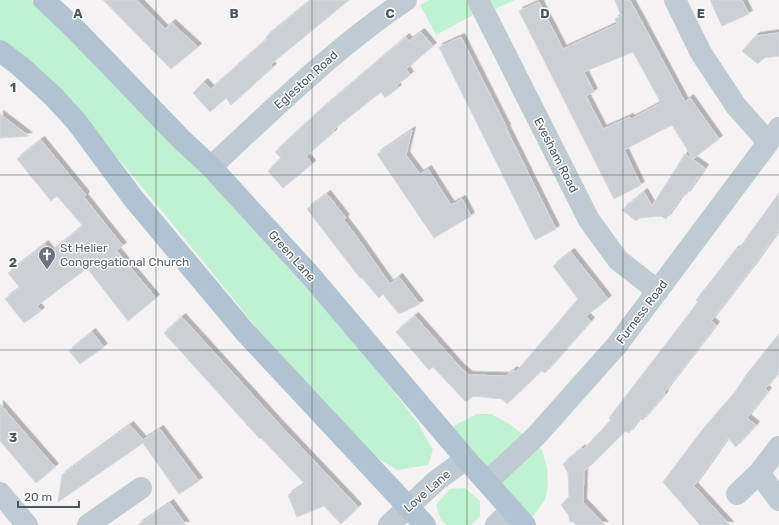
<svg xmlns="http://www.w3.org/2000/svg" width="779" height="525" font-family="Rubik,sans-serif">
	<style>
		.green { fill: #c0f2d1 }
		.building { fill: #ccd0d5; stroke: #d6d9de; fill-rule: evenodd; filter: url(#shadow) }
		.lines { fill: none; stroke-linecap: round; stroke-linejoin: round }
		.minor { stroke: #c0cad2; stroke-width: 22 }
		.major { stroke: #b1c3d2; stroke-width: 22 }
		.grid { fill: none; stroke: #495761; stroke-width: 1; stroke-opacity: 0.55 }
		.labels { text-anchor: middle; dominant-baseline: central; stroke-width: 3; stroke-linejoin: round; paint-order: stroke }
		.street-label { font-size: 12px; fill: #495761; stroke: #fff }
		.worship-label { font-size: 12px; fill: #5b616d; stroke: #fff; text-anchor: start }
		.grid-label { font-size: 13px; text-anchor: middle; font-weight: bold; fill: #495761; stroke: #fff; stroke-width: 3; stroke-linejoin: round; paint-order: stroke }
	</style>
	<defs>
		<filter id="shadow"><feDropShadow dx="3.5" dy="-3.5" stdDeviation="0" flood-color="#0004"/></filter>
	</defs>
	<rect width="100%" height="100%" fill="#f4f2f2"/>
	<path class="green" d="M0,0H31L70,35L327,305L418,423L433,450L428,465L397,470L367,452L260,332L193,249L128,170L45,76L0,40Z
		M430,0H466L473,15L436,35L420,5Z
		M491,0H515L495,9Z
		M477,414H491L510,424L542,450L547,467L548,484L545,500L535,514L528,522L447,430L461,422Z
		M465,488L480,501V516L471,525H447L441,520L436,505L450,489Z"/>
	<path class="building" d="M103,0H137L165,29L172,23L198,47L171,69Z
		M311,0H349L270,65L273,67L231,105L226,98L210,112L193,93L204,82L211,89L267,39L266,37Z
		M615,0H630L685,102L690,98L719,139L693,159L672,125L624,150L641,185L614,199L519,11L539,2L563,49L617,24L615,19L621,16ZM633,52L661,103L631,119L630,117L603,129L586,96L594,92L584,72Z
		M710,0H742L749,14L722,26Z
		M421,32L433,46L406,69L410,75L396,86L398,88L385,98L381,92L333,130L334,132L306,156L312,164L283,188L268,171L281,158L275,152L317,113L406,37L409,41Z
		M779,33V56L764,58L758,64L742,51L756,36Z
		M461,37L507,128H506L556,229L535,240L439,47Z
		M0,114L29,136L0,138Z
		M412,130L406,155L420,174L428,169L451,205L462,199L471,216L434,238L377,154Z
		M41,140L86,195L84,197L123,246L116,250L156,298L128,321L87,268L37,306L41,311L24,323L5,299L20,288L8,273L45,244L51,252L83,226L57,196L51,201L17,159Z
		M685,154L705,168L686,195L684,193L666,219L661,216L640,218L636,221L622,210L644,192L652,206Z
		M779,193V230L752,268L711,321L716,325L664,393L665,394L643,420L640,418L629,433L625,431L594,462L584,471L583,502L605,525H576L574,522H570L569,516L561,505L569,497L568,473L563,464L582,448L583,450L611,420L609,418L698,302L696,300L736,249L738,250Z
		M327,194L346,218L344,220L357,237L390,284L399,277L420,304L399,314L383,294L379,298L361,277L360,278L307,209Z
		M571,252L608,299L586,316L591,321L545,373L541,371L507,404L502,399L473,396L466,402L433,367L429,370L396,332L415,316L460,367L469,375L506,376L514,370L516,372L578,299L553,266Z
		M182,317L282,427L358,507L341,524L324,506L297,517L288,495L305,484L261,438L260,439L164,333Z
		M92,332L104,347L80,364L69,351Z
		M779,334V372L765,389L768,391L747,418L756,425L736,447L728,438L694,486L730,525H700L663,482L703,429L735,392L746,375Z
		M0,404L55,467L36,483L0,441Z
		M130,425L143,440L160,429L199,481L179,494L143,443L58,502L62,475Z
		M170,503L186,525H138Z"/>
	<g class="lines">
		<path class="minor" d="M478,0L589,220L618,260L658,291
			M675,0L701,53L736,106L768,142
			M211,167C273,109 335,48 406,0
			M779,447L759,473L779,500
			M487,482L536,436L617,345L779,128
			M0,493L27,525
			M737,494L759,473
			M88,525L141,488
			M389,525L436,481L466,459
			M496,525L512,510"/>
		<path class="major" d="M44,0L76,30L180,138L211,167L310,275L466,459L525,525
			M0,51L20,66L53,96L76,121L133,198L245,332L425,525"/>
	</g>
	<path class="grid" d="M156,0V525M312,0V525M467,0V525M623,0V525M0,175H779M0,350H779"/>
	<defs>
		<symbol id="church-pin" viewBox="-11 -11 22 30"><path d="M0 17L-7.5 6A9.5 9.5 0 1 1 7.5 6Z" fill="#6b7280" stroke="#fff"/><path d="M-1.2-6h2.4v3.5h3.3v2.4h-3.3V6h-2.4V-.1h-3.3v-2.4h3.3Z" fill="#fff"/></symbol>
	</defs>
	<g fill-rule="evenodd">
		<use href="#church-pin" x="37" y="245" width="20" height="27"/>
	</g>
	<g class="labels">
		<g class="street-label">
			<text transform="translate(306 80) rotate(-42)">Egleston Road</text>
			<text transform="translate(556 155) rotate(63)">Evesham Road</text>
			<text transform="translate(292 256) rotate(48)">Green Lane</text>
			<text transform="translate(642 312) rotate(-53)">Furness Road</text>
			<text transform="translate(427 491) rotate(-41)">Love Lane</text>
		</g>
		<g class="worship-label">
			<text x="60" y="248">St Helier<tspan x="60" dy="14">Congregational Church</tspan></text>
		</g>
	</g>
	<g class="grid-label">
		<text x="78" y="18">A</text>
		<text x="234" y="18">B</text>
		<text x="390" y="18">C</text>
		<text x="545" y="18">D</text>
		<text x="701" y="18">E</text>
		<text x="13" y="92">1</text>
		<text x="13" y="267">2</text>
		<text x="13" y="442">3</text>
	</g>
	<path d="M18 501v6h61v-6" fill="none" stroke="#495761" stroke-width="2"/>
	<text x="24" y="501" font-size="12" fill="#495761" stroke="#ffffff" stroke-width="3" paint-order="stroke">20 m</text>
</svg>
